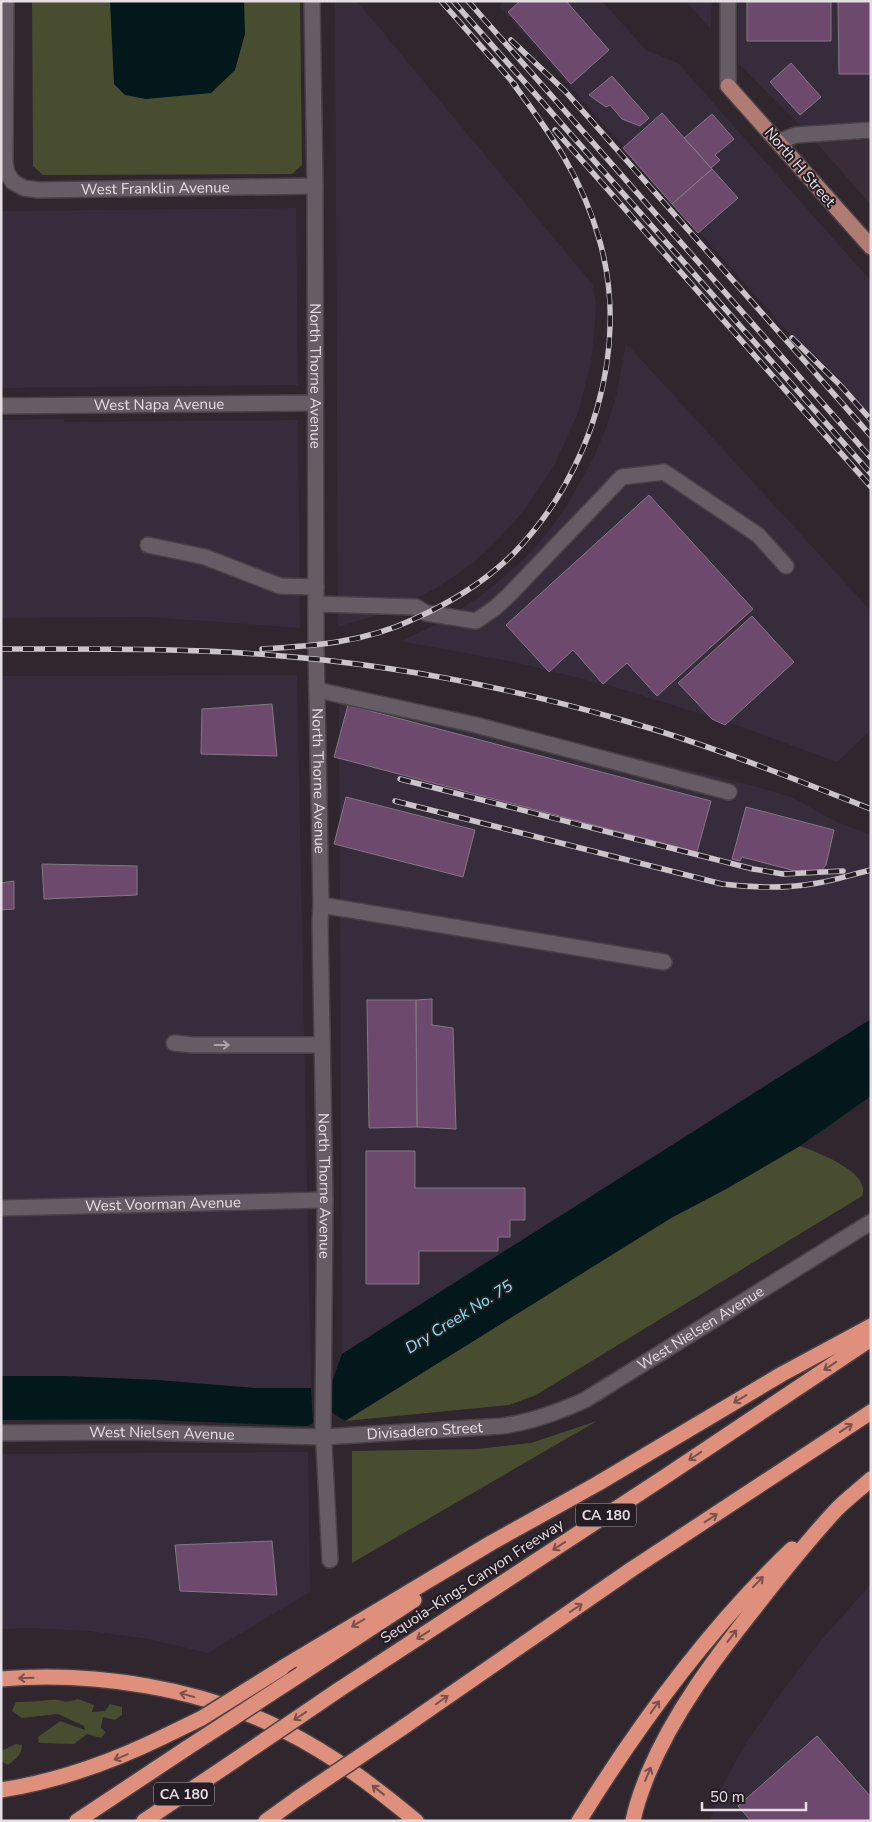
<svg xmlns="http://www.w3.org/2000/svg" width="872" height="1822" font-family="'Nunito Sans',sans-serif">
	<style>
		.built { fill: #3a2c39 }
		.industrial { fill: #372c3c }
		.green { fill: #484d2f }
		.water { fill: #03181a }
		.building { fill: #6d4a6d; stroke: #827882 }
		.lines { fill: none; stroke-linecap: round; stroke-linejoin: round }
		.minor-casing { stroke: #484147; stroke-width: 18 }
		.major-casing { stroke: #484147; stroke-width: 18 }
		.highway-casing { stroke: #484147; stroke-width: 18 }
		.minor { stroke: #665c65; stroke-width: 15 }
		.major { stroke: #af7b73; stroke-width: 15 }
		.highway { stroke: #df907c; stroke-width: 15 }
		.rail-casing { stroke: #cbc4ca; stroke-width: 5.5 }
		.rail { stroke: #251d24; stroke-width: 4; stroke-dasharray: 11; stroke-linecap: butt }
		.highway-bridge-casing { stroke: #484147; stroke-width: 18; stroke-linecap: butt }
		.highway-bridge { stroke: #df907c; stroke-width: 15 }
		.oneway { stroke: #aca4ab }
		.oneway2 { stroke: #79514c }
		.labels { text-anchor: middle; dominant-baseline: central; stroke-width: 4; stroke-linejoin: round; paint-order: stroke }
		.shield { fill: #251d24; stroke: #aba5aa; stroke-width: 1 }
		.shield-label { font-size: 14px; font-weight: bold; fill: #e5dfe4 }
		.street-label { font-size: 15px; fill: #e5dfe4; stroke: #251d24 }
		.water-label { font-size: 16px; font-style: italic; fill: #7de9f4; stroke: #251d24 }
	</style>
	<rect width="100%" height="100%" fill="#2f262e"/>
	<path class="built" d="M871,139V205L814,140Z"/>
	<path class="industrial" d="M335,1H357L593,285L596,304L594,336L591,362L578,413L554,466L523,512L504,533L483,554L462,571L438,587L387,612L338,627Z
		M505,1H602L646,50L678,63L871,281V426L499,6Z
		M685,1H712L711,29Z
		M738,1H871V139L814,140L738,63Z
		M296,208L298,385L1,388V211Z
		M626,343L871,611V730L837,762L736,725L615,687L514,662L401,641L433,626L478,598L504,577L526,557L549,531L567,505L594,457L607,425L617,393Z
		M64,419V422L298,420L300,628L149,617L1,618V420Z
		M297,675L311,1388H254L157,1380L64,1376H1V676Z
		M339,696L434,710L512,726L747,784L791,797L837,822L871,835V1019L342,1354Z
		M308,1452L310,1592L208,1653L149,1639L89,1631L29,1628L1,1629V1454Z
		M871,1584V1821H710L719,1792L746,1743L781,1693L822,1639Z"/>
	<path class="green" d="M32,1H300L302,165L292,174L43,175L33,166Z
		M800,1146C816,1152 872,1172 862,1196L536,1395L509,1405L345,1421L671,1218L726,1189Z
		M597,1421L352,1563V1451L477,1449L531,1443Z
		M78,1699L94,1705L92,1712L105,1711L110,1704L122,1707V1715L115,1720L103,1717L101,1728L106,1732L101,1738L87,1734L74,1744L39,1743L38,1737L60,1721L85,1730L84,1726L58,1714L22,1718L12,1711L16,1702C28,1702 38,1701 50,1700C63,1698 62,1705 78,1699Z
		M16,1744L22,1745C22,1755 15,1759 8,1765L1,1761V1751Z"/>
	<path class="water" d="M110,1H244L245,34L235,70L211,93L146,99L125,95L114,84Z
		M871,1019V1096L800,1146L726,1189L671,1218L345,1421L331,1412V1384L342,1354Z
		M1,1376H64L157,1380L254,1388H311L313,1423L307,1426L129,1419L1,1420Z"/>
	<path class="building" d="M520,1H566L609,50L571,84L508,12Z
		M747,1H831V41H747Z
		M838,1H871V74H839Z
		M791,63L821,97L800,115L770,82Z
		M612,76L649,118L640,126L622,119L610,105L606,107L589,95Z
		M662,113L712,169L672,204L623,148Z
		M712,114L734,139L715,155L720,160L711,168L684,138Z
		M712,169L738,198L698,233L672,204Z
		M649,495L753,609L657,696L627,663L603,684L573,650L549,672L506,625Z
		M752,616L794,662L725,725L712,719L678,683Z
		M272,704L277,756L201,754L202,709Z
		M348,705L711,801L697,852L334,757Z
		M346,797L475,830L463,877L334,844Z
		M746,807L834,830L826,865L821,871L799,872L742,857L740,861L732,859Z
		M42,864L137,866V895L44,899Z
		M14,881V909L1,910V883Z
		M432,999V1025L453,1028L456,1129L417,1127L416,1000Z
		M367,1000H416L417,1127L369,1128Z
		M366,1151H415V1188H525V1220H510V1237H498V1251H419V1284H366Z
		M272,1541L277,1595L180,1591L175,1545Z
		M817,1736L871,1797V1821H751L738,1806Z"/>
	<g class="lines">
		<defs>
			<g id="minor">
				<path d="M6,1L5,162L7,173L13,182"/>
				<path id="s1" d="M312,1L315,186L316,646L321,905L320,923L325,1200L323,1426L330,1560"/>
				<path d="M728,1V86"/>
				<path d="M778,142L796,135L871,130"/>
				<path id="s2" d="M13,182L24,188L38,190L315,186"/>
				<path id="s3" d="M1,406L315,403"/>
				<path d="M148,545L205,557L280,586L316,587"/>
				<path d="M316,604L416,607L426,613L476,621L495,608L509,595L622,477L664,472L758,535L786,566"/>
				<path d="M317,690L476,725L729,792"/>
				<path d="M321,905L664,962"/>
				<path d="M174,1043L193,1045H321"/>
				<path id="s4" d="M1,1208L325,1200"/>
				<path id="s5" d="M1,1433L132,1432L323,1437L502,1426C532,1422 558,1412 585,1400L871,1222"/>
			</g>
			<path id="major" d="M728,86L871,247"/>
			<path id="highway" d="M282,1668L491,1543L597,1484L782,1374L871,1326
				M301,1674L414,1600
				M1,1679C93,1671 203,1688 285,1731C333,1755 375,1787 416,1821
				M340,1689L663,1478L871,1339
				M402,1728L632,1569L871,1412
				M1,1790C60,1781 112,1762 165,1736
				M77,1821L187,1748
				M144,1821L225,1767
				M266,1821L298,1798
				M579,1821C640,1722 708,1629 792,1549
				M633,1821C636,1805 642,1789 648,1774C674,1712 715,1658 757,1605C782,1573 808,1540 837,1509C847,1499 860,1489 871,1479"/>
		</defs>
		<use href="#minor" class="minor-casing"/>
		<use href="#major" class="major-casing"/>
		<use href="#highway" class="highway-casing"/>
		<use href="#minor" class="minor"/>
		<use href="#major" class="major"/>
		<use href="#highway" class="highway"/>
		<defs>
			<path id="rail" d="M441,1L516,86
				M453,1L871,474
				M468,1L871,458
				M511,40L565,91L871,436
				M555,130L871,487
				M792,338L840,385L871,420
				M1,649C91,649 181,648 270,655C388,664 508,687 622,720C707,744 789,777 871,809
				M262,649C314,646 366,642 414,619C450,603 486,581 514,553C591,474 630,350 600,242C582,177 551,134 512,82
				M400,779L753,869L783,874L843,871
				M395,801L722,884C755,888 786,889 818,883C836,880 853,874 871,870"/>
		</defs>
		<use href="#rail" class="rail-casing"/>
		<use href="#rail" class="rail"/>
		<defs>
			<path id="highway-bridge" d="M165,1736L202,1718L282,1668
				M187,1748L301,1674
				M225,1767L340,1689
				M298,1798L402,1728"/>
		</defs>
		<use href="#highway-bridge" class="highway-bridge-casing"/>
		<use href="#highway-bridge" class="highway-bridge"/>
	</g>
	<defs><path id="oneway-shaft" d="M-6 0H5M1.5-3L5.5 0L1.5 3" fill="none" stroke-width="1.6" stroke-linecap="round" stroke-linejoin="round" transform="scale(1.25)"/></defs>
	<use class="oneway" href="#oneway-shaft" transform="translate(222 1045)"/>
	<g class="oneway2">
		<use href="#oneway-shaft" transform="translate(830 1366) rotate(146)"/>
		<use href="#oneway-shaft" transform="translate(740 1399) rotate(149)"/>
		<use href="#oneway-shaft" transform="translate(846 1428) rotate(-34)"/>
		<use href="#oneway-shaft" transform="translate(695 1456) rotate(146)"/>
		<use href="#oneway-shaft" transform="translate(711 1518) rotate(-33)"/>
		<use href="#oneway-shaft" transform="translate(559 1546) rotate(147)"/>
		<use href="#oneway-shaft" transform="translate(758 1582) rotate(-46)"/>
		<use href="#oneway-shaft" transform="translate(576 1608) rotate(-34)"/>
		<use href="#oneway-shaft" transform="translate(358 1623) rotate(149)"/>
		<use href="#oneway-shaft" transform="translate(423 1635) rotate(147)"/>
		<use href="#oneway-shaft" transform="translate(732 1636) rotate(-52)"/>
		<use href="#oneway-shaft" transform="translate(26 1678) rotate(178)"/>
		<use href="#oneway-shaft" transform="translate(187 1695) rotate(-165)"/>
		<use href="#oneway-shaft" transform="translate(442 1700) rotate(-35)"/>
		<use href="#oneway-shaft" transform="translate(655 1707) rotate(-55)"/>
		<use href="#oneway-shaft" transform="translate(300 1716) rotate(146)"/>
		<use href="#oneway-shaft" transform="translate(121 1757) rotate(158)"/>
		<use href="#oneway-shaft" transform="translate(648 1774) rotate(-67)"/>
		<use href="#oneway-shaft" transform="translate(378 1790) rotate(-142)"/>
	</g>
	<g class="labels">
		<g class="shield">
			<rect x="576" y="1503.5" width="60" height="23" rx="4"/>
			<rect x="154" y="1782.5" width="60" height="23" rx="4"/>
		</g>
		<g class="shield-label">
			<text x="606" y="1515">CA 180</text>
			<text x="184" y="1794">CA 180</text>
		</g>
		<g class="street-label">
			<text transform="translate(800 167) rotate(49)">North H Street</text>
			<text stroke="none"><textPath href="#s2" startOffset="144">West Franklin Avenue</textPath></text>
			<text stroke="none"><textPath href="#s1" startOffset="375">North Thorne Avenue</textPath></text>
			<text stroke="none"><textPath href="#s3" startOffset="158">West Napa Avenue</textPath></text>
			<text stroke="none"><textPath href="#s1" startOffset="780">North Thorne Avenue</textPath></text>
			<text stroke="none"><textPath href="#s1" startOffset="1185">North Thorne Avenue</textPath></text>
			<text stroke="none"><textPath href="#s4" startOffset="162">West Voorman Avenue</textPath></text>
			<text stroke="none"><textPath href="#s5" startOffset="725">West Nielsen Avenue</textPath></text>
			<text stroke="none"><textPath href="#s5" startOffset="424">Divisadero Street</textPath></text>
			<text stroke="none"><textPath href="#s5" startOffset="161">West Nielsen Avenue</textPath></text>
			<text transform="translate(472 1581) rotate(-33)">Sequoia–Kings Canyon Freeway</text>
		</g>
		<g class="water-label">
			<text transform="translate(459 1317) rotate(-32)">Dry Creek No. 75</text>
		</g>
	</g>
	<rect width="872" height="1822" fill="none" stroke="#e5dfe4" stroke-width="5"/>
	<path d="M702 1802v8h104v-8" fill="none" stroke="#e5dfe4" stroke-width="2.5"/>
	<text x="710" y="1802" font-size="15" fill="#e5dfe4" stroke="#251d24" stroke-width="4" paint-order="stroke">50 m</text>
</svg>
